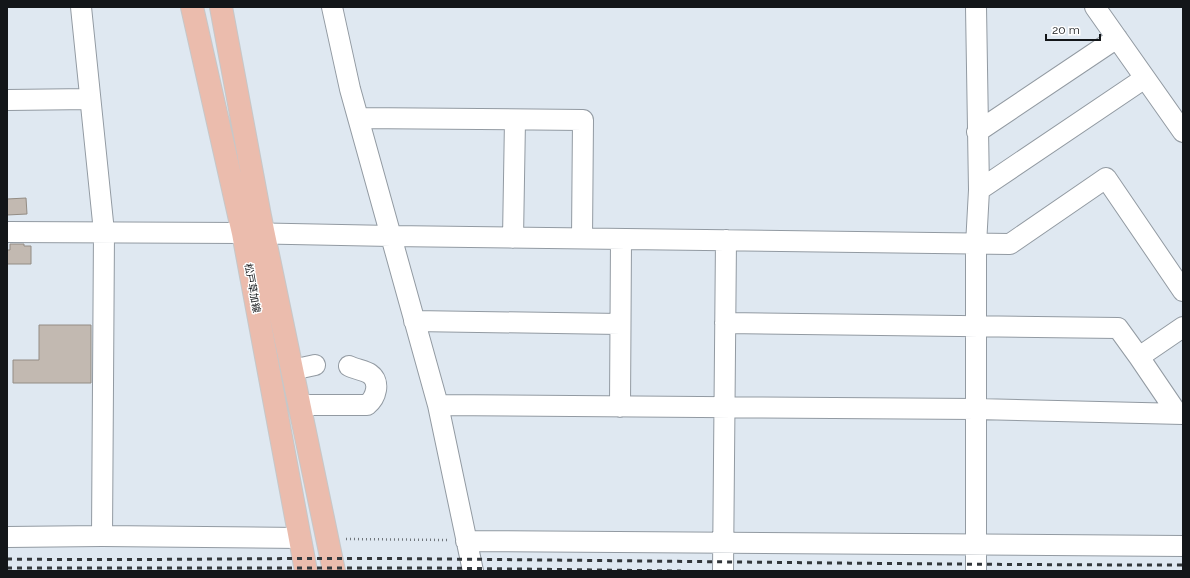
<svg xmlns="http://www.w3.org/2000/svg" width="1190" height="578" font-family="Raleway,'Noto Sans JP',sans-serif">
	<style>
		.building { fill: #c2b9b1; stroke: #938c84 }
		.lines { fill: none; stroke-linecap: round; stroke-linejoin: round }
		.minor-casing { stroke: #929aa2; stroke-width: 22 }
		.major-casing { stroke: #c6c7c8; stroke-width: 24 }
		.path { stroke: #6f757b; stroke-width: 2.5; stroke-dasharray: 1 3; stroke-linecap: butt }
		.minor { stroke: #fff; stroke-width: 20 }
		.major { stroke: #ebbcad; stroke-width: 22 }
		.rail { stroke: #32363a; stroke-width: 3; stroke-dasharray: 5 5; stroke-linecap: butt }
		.labels { text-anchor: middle; stroke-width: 3; stroke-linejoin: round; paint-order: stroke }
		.street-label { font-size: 10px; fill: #131619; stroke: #fff }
	</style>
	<rect width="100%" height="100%" fill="#dfe8f1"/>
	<path class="building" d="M26,198L27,214L7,215V199Z
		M10,244H24V246H31V264H7V250H10Z
		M39,325H91V383H13V360H39Z"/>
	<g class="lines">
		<g class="minor-casing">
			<path id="minor" d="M81,7L104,232L102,536
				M332,7L350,89L438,405L473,571
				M976,7L979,190L976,245V571
				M1095,7L1183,132
				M7,100L90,99
				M358,118L583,120L582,238
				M977,132L1117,38
				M979,190L1145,78
				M7,232L243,233L391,236L1010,244L1106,178L1183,291
				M513,238L515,120
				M414,321L620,324
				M725,323L1118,328L1139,357
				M292,370L315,365
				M300,405H367C376,398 381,382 370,374C366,371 355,369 349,366
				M438,405L976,409L1183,414
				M620,407L621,240
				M1177,413L1139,357L1183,327
				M7,537L102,536L300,538
				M466,541L1183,546
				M723,571L726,240"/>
		</g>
		<g class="major-casing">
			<path id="major" d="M192,7L243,233L306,571
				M221,7L260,216L334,571"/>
		</g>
		<path class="path" d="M346,539L447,540"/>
		<use href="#minor" class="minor"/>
		<use href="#major" class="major"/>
		<path class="rail" d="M7,559C151,561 295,557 438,559C687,561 935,565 1183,565
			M7,568H435L681,571"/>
	</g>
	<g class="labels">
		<g class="street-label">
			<text transform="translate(253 288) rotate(80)" y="4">松戸草加線</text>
		</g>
	</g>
	<rect width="1190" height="578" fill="none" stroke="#131619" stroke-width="16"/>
	<path d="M1046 34v6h54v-6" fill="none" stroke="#131619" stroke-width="2"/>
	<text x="1052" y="34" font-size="12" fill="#131619" stroke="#ffffff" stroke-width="3" paint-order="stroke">20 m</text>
</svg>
